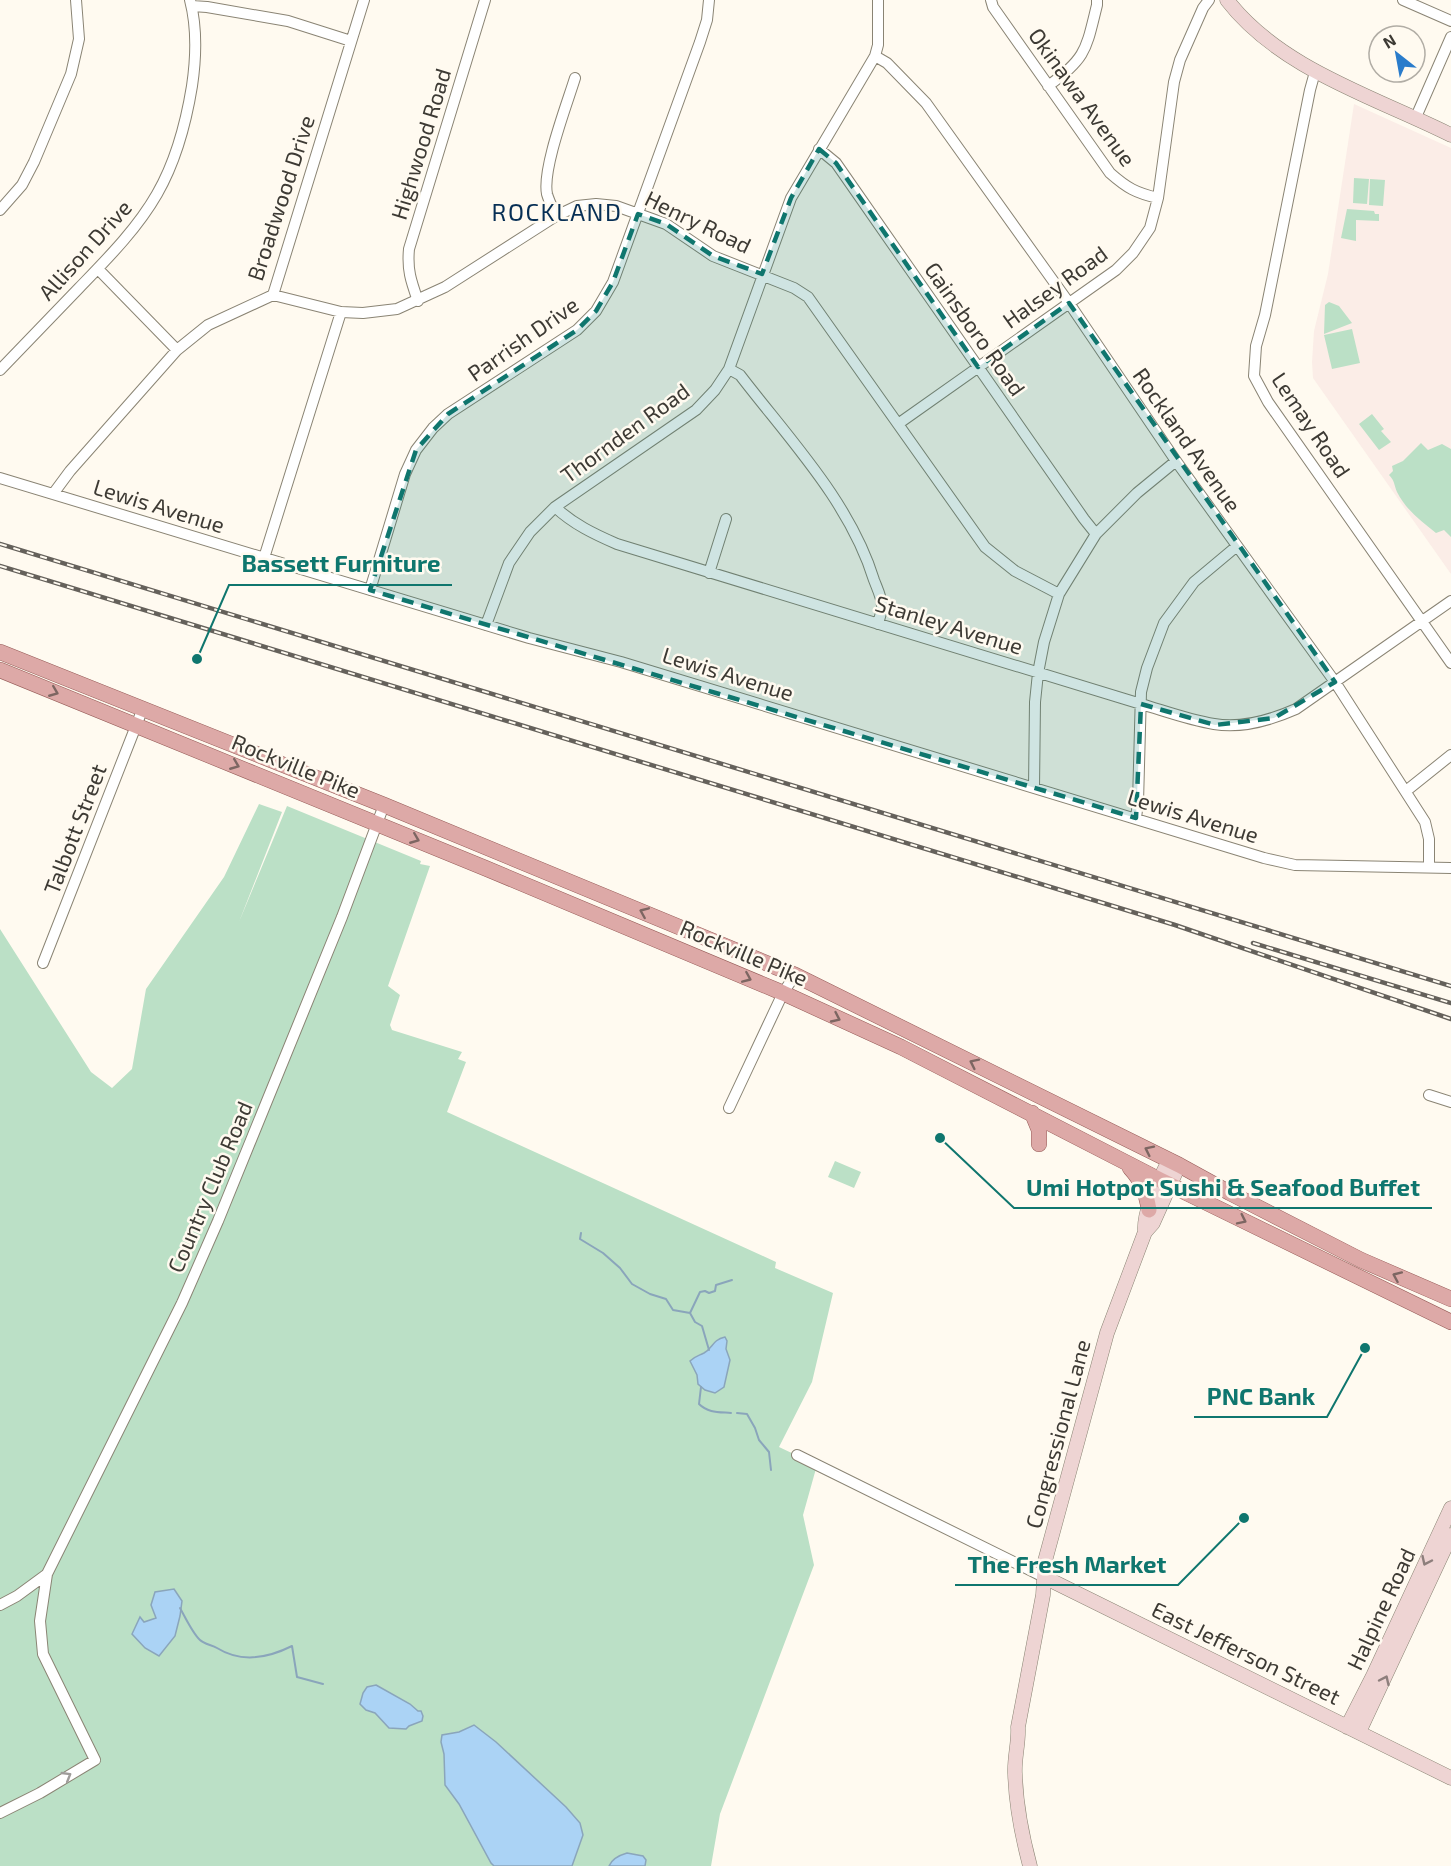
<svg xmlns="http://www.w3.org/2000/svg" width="1451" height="1866" font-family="'Exo 2',sans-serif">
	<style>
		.education { fill: #fbede7 }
		.green { fill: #bbe0c6 }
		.water { fill: #abd3f5; stroke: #8aa5bb; stroke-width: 1.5 }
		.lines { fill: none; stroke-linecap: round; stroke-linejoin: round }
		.stream { stroke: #8aa5bb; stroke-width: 2 }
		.street-casing { stroke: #8a8474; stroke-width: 12 }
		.secondary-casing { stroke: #8a8474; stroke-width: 15 }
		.primary-casing { stroke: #965c58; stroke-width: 16 }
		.street { stroke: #fff; stroke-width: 10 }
		.secondary { stroke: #eed4d3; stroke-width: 14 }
		.primary { stroke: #dda9a7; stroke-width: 15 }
		.rail-casing { stroke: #65615b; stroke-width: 4.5 }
		.rail { stroke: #fffaf0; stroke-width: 2; stroke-dasharray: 7; stroke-linecap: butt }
		.oneway { stroke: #7d6662 }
		.oneway2 { stroke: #8d7f7c }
		.oneway3 { stroke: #9e9c9a }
		.marked { fill: #0f766e; fill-opacity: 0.2; stroke: #0f766e; stroke-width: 4.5; stroke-dasharray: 12 8; stroke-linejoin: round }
		.labels { text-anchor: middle; stroke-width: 5; stroke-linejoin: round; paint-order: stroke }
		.street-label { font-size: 22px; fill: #3d3a34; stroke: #fffaf0 }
		.neighbourhood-label { font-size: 24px; letter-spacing: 1.5px; fill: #072f55; stroke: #fffaf0 }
		.leader { fill: none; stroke: #0f766e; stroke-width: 2 }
		.callout-dot { fill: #0f766e; stroke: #fffaf0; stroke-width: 2 }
		.callout-label { font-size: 24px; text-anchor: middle; font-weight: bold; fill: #0f766e; stroke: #fffaf0; stroke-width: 5; stroke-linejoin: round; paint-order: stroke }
	</style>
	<rect width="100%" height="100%" fill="#fffaf0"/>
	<path class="education" d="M1354,104L1451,148V574L1313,378L1312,362L1314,331L1328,274Z"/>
	<path class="green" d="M1354,178L1369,179L1367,204L1353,203Z
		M1370,179L1385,180L1383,206L1369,205Z
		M1347,209L1374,211L1375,214H1379V221L1356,220V241L1341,238Z
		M1329,302L1339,306L1352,323L1324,334L1325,305Z
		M1352,329L1360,363L1332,369L1324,335Z
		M1372,414L1384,429L1381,431L1391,442L1379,450L1359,424Z
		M1421,443L1428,450L1442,444L1451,449V537L1444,530L1436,533C1421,521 1406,510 1397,492C1394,485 1395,481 1389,475L1393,471L1392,466L1403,461Z
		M259,804L282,812L239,922L287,806L421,861L420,864L430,866L388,986L400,995L390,1025L392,1030L462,1052L458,1059L466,1062L447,1112L776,1262L775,1268L833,1293L812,1382L779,1447L817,1465L803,1515L814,1565L720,1814L711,1866H0V929L91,1072L112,1088L132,1069L146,989L224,877Z
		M835,1161L861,1172L854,1188L828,1177Z"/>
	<path class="water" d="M725,1337L727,1341L726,1349L730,1360L724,1387L715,1393L705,1390L698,1384L697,1375L690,1361C695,1356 698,1356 704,1353C713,1348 712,1340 725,1337Z
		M174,1589L182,1601L180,1616L175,1636L159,1656L145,1648L132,1634L140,1617L144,1622L156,1618L151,1605L155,1592Z
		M376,1685L410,1704L418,1711H421L423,1716L422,1721L409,1726L406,1729L389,1728L375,1713L366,1710L360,1704L363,1693L367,1687Z
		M474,1725L496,1742L566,1807L580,1823L583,1835L572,1866H494L491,1863L459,1804L445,1785L444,1754L441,1742L442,1735L459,1732Z
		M627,1853L643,1856L646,1860L645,1866H609C612,1859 620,1855 627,1853Z"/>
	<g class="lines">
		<path class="stream" d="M581,1233L580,1239L603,1253L620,1268L632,1284L650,1294L666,1299L673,1310L690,1313
			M709,1350L702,1326L695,1322L690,1313L700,1292L705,1291L709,1293L715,1291L716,1285L732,1280
			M701,1387L699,1404C708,1413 719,1412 731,1413
			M737,1413L747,1414L755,1428L759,1440L769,1452L771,1470
			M180,1608C185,1617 193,1634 200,1640C204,1644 212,1645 217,1648C241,1663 268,1658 292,1646L297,1677L323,1684"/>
		<g class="street-casing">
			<path id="street" d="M991,0L993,7L1110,173C1127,188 1136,193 1158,198
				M1403,0L1451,21
				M192,6L207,7L288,21L351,41
				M875,56L887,63L926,103L1069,303L1176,461L1335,682L1425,822L1429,839V867
				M1315,72L1310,90L1265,315L1256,346L1254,376L1268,402L1451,663
				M1048,86C1087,58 1086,49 1097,5V0
				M1416,117L1451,37
				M819,149L836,163L1084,519L1096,534
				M0,210L22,185L34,162L71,74L79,39L76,0
				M556,216C553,209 549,201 547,194C542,169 567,104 575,78
				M98,269L177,350
				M273,295L341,312L363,313L397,309L445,287L556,216L577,206L596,204L616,206L666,224L713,256L794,288L808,297L985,547L1015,571L1059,594
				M418,301C411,281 407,270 409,249L485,0
				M729,369L740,375C789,439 850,502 874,580C877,588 882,598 882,606C882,612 879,619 878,624
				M0,370C26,343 53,315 79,288C107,259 137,229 157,194C176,161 186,123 192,86C196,59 197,27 190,0
				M898,424L1116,270L1133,253L1150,228L1158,198L1174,82L1180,60L1203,8L1209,0
				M0,478L529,638L621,662L1264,858L1295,865L1451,868
				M53,494L70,471L177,350L208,325L273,295L364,0
				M555,507C573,524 594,534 617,544L1141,704C1165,711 1189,720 1214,724C1242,729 1271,720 1296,709L1451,601
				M264,558L341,312
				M709,573L726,519
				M370,590L405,474L416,450L433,428L448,414L577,330L596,311L613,282L700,42L707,20L709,0
				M486,625L509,563L530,532L555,507L696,410L715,390L729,369L791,198L875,56L878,45V0
				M1034,788L1035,702L1038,673L1044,642L1059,594L1096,534L1137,493L1176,461
				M1406,791L1451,755
				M1136,818L1138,802L1141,692L1147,668L1164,623L1194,582L1237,546
				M43,963L143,708
				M1429,1095L1451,1102
				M729,1108L783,993L795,975
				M797,1455L1044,1577
				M0,1605L17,1596L47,1574L182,1303L218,1221L342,917L384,805
				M0,1813L40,1793L95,1760L43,1654L40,1621L47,1574"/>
		</g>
		<g class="secondary-casing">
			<path id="secondary" d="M1227,0C1280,69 1375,97 1451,135
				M1145,1232L1153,1223L1179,1165
				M1044,1577L1451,1778
				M1347,1727L1373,1676L1451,1508
				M1359,1732L1451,1535
				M1030,1866C1022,1836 1016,1805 1015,1774C1014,1758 1019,1743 1018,1727L1043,1595L1045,1561L1107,1333L1145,1232C1143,1210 1160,1180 1169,1160"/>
		</g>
		<g class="primary-casing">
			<path id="primary" d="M0,652L384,805L795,975L1179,1165L1230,1193L1361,1260L1451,1299
				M0,670L485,868L783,993L901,1047L1160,1180L1451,1322
				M1032,1113L1039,1130V1144
				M1130,1168C1142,1181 1146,1192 1149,1210"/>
		</g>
		<use href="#street" class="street"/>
		<use href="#secondary" class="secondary"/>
		<use href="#primary" class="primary"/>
		<g class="rail-casing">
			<path id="rail" d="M0,544L1451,986
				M0,566L1175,925L1451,1019
				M1253,943L1451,1003"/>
		</g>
		<use href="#rail" class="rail"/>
	</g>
	<defs><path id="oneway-chevron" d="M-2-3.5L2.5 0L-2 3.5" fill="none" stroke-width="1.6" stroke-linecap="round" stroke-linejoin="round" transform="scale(1.5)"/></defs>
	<g class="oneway">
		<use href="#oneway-chevron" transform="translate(54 692) rotate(22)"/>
		<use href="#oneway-chevron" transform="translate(235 765) rotate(22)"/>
		<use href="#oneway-chevron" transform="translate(415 839) rotate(22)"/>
		<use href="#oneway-chevron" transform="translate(644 912) rotate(-157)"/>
		<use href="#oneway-chevron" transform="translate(747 978) rotate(23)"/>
		<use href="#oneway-chevron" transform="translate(836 1018) rotate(25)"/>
		<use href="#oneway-chevron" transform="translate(974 1063) rotate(-154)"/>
		<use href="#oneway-chevron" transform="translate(1149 1150) rotate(-154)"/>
		<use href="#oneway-chevron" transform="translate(1242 1220) rotate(26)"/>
		<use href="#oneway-chevron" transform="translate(1397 1276) rotate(-156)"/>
	</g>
	<g class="oneway2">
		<use href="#oneway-chevron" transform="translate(1426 1561) rotate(115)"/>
		<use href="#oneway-chevron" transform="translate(1385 1680) rotate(-65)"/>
	</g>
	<use class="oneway3" href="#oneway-chevron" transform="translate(67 1776) rotate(-31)"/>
	<path class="marked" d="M819,149L836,163L978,367L1069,303L1335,682L1274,718L1215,725L1141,704L1136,818L370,590L416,450L448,414L577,330L596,311L613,282L638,214L666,224L713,256L762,274L791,198Z"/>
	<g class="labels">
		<g class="street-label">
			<text transform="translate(1082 97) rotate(54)" y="8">Okinawa Avenue</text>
			<text transform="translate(421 144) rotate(-73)" y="8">Highwood Road</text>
			<text transform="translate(281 198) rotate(-72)" y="8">Broadwood Drive</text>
			<text transform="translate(698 222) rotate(26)" y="8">Henry Road</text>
			<text transform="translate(85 250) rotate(-48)" y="8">Allison Drive</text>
			<text transform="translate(1055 287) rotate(-36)" y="8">Halsey Road</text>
			<text transform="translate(975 329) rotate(55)" y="8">Gainsboro Road</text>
			<text transform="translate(523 339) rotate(-35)" y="8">Parrish Drive</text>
			<text transform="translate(1311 425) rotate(56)" y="8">Lemay Road</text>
			<text transform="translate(625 433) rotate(-36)" y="8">Thornden Road</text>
			<text transform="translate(1187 440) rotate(55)" y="8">Rockland Avenue</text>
			<text transform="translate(159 506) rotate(17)" y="8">Lewis Avenue</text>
			<text transform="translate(949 625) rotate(17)" y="8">Stanley Avenue</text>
			<text transform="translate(728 674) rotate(17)" y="8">Lewis Avenue</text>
			<text transform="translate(296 766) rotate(22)" y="8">Rockville Pike</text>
			<text transform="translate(1193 816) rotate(17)" y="8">Lewis Avenue</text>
			<text transform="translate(75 829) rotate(-69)" y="8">Talbott Street</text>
			<text transform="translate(744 953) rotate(23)" y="8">Rockville Pike</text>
			<text transform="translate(210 1187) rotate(-67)" y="8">Country Club Road</text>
			<text transform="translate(1058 1434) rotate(-75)" y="8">Congressional Lane</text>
			<text transform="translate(1381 1609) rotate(-65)" y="8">Halpine Road</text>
			<text transform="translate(1246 1653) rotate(26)" y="8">East Jefferson Street</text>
		</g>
		<g class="neighbourhood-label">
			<text x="557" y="221">ROCKLAND</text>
		</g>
	</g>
	<path class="leader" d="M197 659L229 585H452M940 1138L1014 1208H1432M1365 1348L1327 1417H1194M1244 1518L1178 1585H955"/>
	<g class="callout-dot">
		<circle cx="197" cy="659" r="6"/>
		<circle cx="940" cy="1138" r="6"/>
		<circle cx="1365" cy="1348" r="6"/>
		<circle cx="1244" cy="1518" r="6"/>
	</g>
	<g class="callout-label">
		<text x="341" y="572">Bassett Furniture</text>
		<text x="1223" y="1196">Umi Hotpot Sushi &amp; Seafood Buffet</text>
		<text x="1261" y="1405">PNC Bank</text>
		<text x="1067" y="1573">The Fresh Market</text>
	</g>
	<g transform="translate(1397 54) rotate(329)"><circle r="28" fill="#fffaf0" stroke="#b1ada5" stroke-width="1.5"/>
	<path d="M0-4.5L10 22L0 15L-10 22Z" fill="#2a7ccb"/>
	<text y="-9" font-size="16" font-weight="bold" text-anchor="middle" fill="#3d3a34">N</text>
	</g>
</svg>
